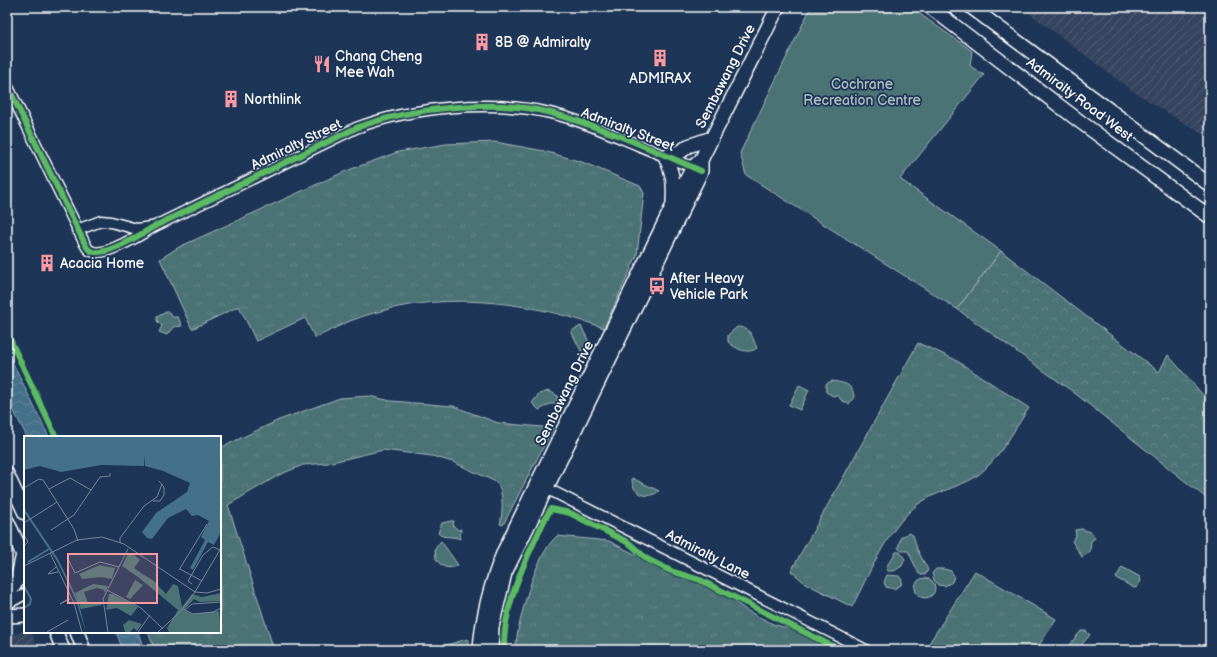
<svg xmlns="http://www.w3.org/2000/svg" width="1217" height="657" font-family="'Balsamiq Sans',sans-serif">
	<style>
		.industrial { fill: url(#industrial-furrows) }
		.grass { fill: url(#grass-tufts); stroke: #a5b8ba }
		.forest { fill: url(#forest-crowns); stroke: #a5b8ba }
		.green { fill: #4b7275; stroke: #a5b8ba }
		.water { fill: url(#water-waves); stroke: #8fa9b9 }
		.lines { fill: none; stroke-linecap: round; stroke-linejoin: round }
		.minor-casing { stroke: #fff; stroke-width: 13 }
		.major-casing { stroke: #fff; stroke-width: 16 }
		.minor { stroke: #1d3557; stroke-width: 10 }
		.major { stroke: #1d3557; stroke-width: 13 }
		.cycleway-casing { stroke: #1d3557; stroke-width: 8 }
		.cycleway { stroke: #5cba63; stroke-width: 6 }
		.labels { text-anchor: middle; stroke-width: 3.5; stroke-linejoin: round; paint-order: stroke }
		.poi-label { font-size: 14px; fill: #fff; stroke: #1d3557; text-anchor: start }
		.street-label { font-size: 14px; fill: #fff; stroke: #1d3557 }
		.park-label { font-size: 14px; fill: #aec0c1; stroke: #1d3557 }
		.inset-river { fill: none; stroke: #45708a; stroke-width: 2 }
		.inset-road { fill: none; stroke: #77869a; stroke-width: 1 }
		.view { fill: #ff9aa2; fill-opacity: 0.15; stroke: #ff9aa2; stroke-width: 2 }
		.inset-edge { fill: none; stroke: #fff; stroke-width: 2 }
	</style>
	<defs>
		<pattern id="industrial-furrows" width="10" height="10" patternUnits="userSpaceOnUse"><rect width="10" height="10" fill="#344460"/><path d="M-1 1l2-2M0 10L10 0M9 11l2-2" fill="none" stroke="#526078"/></pattern>
		<pattern id="grass-tufts" width="24" height="20" patternUnits="userSpaceOnUse"><rect width="24" height="20" fill="#4b7275"/><path d="M3 7l-1-3M5 7V3M7 7l1-3M15 17l-1-3M17 17v-4M19 17l1-3" fill="none" stroke="#66878a"/></pattern>
		<pattern id="forest-crowns" width="20" height="18" patternUnits="userSpaceOnUse"><rect width="20" height="18" fill="#4b7275"/><path d="M2 6a3 3 0 1 1 6 0M12 15a3 3 0 1 1 6 0" fill="none" stroke="#66878a"/></pattern>
		<pattern id="water-waves" width="16" height="10" patternUnits="userSpaceOnUse"><rect width="16" height="10" fill="#45708a"/><path d="M0 5q4-4 8 0t8 0" fill="none" stroke="#61859c"/></pattern>
	</defs>
	<rect width="100%" height="100%" fill="#1d3557"/>
	<filter id="ink" filterUnits="userSpaceOnUse"><feTurbulence type="fractalNoise" baseFrequency=".025" numOctaves="2"/><feDisplacementMap in="SourceGraphic" scale="8" xChannelSelector="R" yChannelSelector="G"/><feConvolveMatrix kernelMatrix="1 2 1 2 8 2 1 2 1" color-interpolation-filters="sRGB"/></filter>
	<g filter="url(#ink)">
		<path class="industrial" d="M1021,7H1210V139L1134,92Z
			M25,630V632H31L39,650H7V638Z"/>
		<path class="grass" d="M495,142L544,151L582,162L640,186L644,193L637,255L604,328C523,299 433,289 350,321C338,326 326,333 315,338L305,318L256,341L239,306L192,329L160,259L179,247L346,171L398,152L446,144Z
			M918,343L954,359L1029,408C1014,430 995,466 972,479C951,490 927,494 910,511C884,537 869,574 852,607L805,583L791,571Z
			M369,396L391,401L453,406L498,423L553,428L503,525L500,524C503,513 504,490 496,482L453,462L432,456L383,450L328,463L303,465L279,475L228,505L274,650H155L148,632H220V448L279,420L340,398Z
			M557,536L609,541L658,566L694,577L725,594L746,610L773,624L797,631L837,650H515C518,622 535,554 557,536Z
			M975,571L1056,619L1036,650H937L928,645Z
			M468,639V650H428Z"/>
		<path class="forest" d="M1001,251L1159,372L1168,355L1210,403V501L1072,391L957,309Z"/>
		<path class="green" d="M811,7H910L972,51L970,66L984,75L900,179L1001,251L957,309L746,175L740,153Z
			M166,312H169L172,317H178L182,326L173,327L167,335L159,332L162,326L157,321V317Z
			M581,326L591,346L581,351L571,331Z
			M737,327C752,327 752,338 757,348C748,355 736,349 728,342V335Z
			M832,381C843,383 853,383 854,397L849,404L841,400L838,395L833,396L826,392V384Z
			M799,385L809,390L800,410L789,405Z
			M549,391L558,396L556,404H550L539,410L532,403L539,394Z
			M632,478L659,491C647,501 631,493 632,478Z
			M451,521H454L453,525L458,530L461,529L460,539C452,535 443,539 438,533L442,523Z
			M1082,529L1092,533L1095,538L1091,541L1090,552L1082,557L1072,541L1076,536L1075,530Z
			M909,533L913,535L917,549L928,570L925,575L919,574L908,551H902L898,548L901,537Z
			M441,541L458,565C449,570 442,568 436,559L435,549Z
			M896,552H900L905,559L902,566L894,571H888L886,567Z
			M1122,567L1140,577L1141,581L1137,587L1134,588L1116,578Z
			M936,569H944L951,571L954,576L952,582L945,586L938,585L934,580L932,573Z
			M887,575L899,576L902,580L901,585L894,589L886,587L884,582Z
			M915 588a10 10 0 1 1 20 0a10 10 0 1 1-20 0Z
			M1081,631H1086L1090,635L1077,650H1065Z"/>
		<path class="water" d="M7,351L49,437H27L7,398Z
			M116,632H138L144,650H123Z"/>
		<g class="lines">
			<g class="minor-casing">
				<path id="minor" d="M7,85L85,244C86,246 88,250 91,251C103,258 142,234 153,227L356,128C411,107 492,99 550,113C580,120 609,133 638,145C658,154 679,161 699,170
					M77,230L101,221L111,222L137,229L151,227
					M540,485L866,650
					M7,604L25,594"/>
			</g>
			<g class="major-casing">
				<path id="major" d="M930,7L1078,120L1210,217
					M971,7L1210,185
					M673,202C674,182 673,174 665,156L682,151L688,146L712,138
					M7,474L25,513
					M7,521L25,559
					M7,597L17,581L23,554
					M8,616L25,615
					M56,632L63,650
					M77,632L84,650
					M480,650C482,615 491,583 504,551L672,207L693,167L701,160L778,7
					M491,650L492,627L505,573L697,180L701,171V160"/>
			</g>
			<use href="#minor" class="minor"/>
			<use href="#major" class="major"/>
			<g class="cycleway-casing">
				<path id="cycleway" d="M7,85L85,244C86,246 88,250 91,251C103,258 142,234 153,227L356,128C409,108 496,98 551,113C603,127 653,150 701,171
					M7,333L56,437
					M504,650C503,612 519,574 535,540C540,530 544,519 551,509L570,513L629,543L647,559L671,571L700,580L840,650"/>
			</g>
			<use href="#cycleway" class="cycleway"/>
		</g>
	</g>
	<defs>
		<g id="building-bare" transform="scale(1.38)"><path d="M-4-6H4V6H1V3H-1V6H-4ZM-2.5-4.3h1.7v1.8h-1.7ZM.8-4.3h1.7v1.8H.8ZM-2.5-1h1.7V.8h-1.7ZM.8-1h1.7V.8H.8Z" fill="#ff9aa2" stroke="#1d3557" stroke-width="2.5" paint-order="stroke"/></g>
		<g id="restaurant-bare" transform="scale(1.38)"><path d="M-5-6h1v4h1v-4h1v4h1v-4h1v5L-1.5 .5V6h-2V.5L-5-1ZM5-6V6H3V1.5H1.5Q1.5-4 5-6Z" fill="#ff9aa2" stroke="#1d3557" stroke-width="2.5" paint-order="stroke"/></g>
		<g id="bus-bare" transform="scale(1.38)"><path d="M-5-6H5V4H4V6H2V4H-2V6H-4V4H-5ZM-3.5-4V0h7V-4ZM-3.5 1.2v1.5H-2V1.2ZM2 1.2v1.5H3.5V1.2Z" fill="#ff9aa2" stroke="#1d3557" stroke-width="2.5" paint-order="stroke"/></g>
	</defs>
	<g fill-rule="evenodd">
		<use href="#building-bare" x="482" y="42"/>
		<use href="#building-bare" x="660" y="58"/>
		<use href="#restaurant-bare" x="322" y="64"/>
		<use href="#building-bare" x="231" y="99"/>
		<use href="#building-bare" x="47" y="263"/>
		<use href="#bus-bare" x="657" y="286"/>
	</g>
	<g class="labels">
		<g class="poi-label">
			<text x="495" y="47">8B @ Admiralty</text>
			<text x="335" y="61">Chang Cheng<tspan x="335" dy="16">Mee Wah</tspan></text>
			<text x="660" y="83" text-anchor="middle">ADMIRAX</text>
			<text x="244" y="104">Northlink</text>
			<text x="60" y="268">Acacia Home</text>
			<text x="670" y="283">After Heavy<tspan x="670" dy="16">Vehicle Park</tspan></text>
		</g>
		<g class="street-label">
			<text transform="translate(725 76) rotate(-63)" y="5">Sembawang Drive</text>
			<text transform="translate(1080 99) rotate(37)" y="5">Admiralty Road West</text>
			<text transform="translate(628 129) rotate(21)" y="5">Admiralty Street</text>
			<text transform="translate(296 144) rotate(-26)" y="5">Admiralty Street</text>
			<text transform="translate(564 393) rotate(-64)" y="5">Sembawang Drive</text>
			<text transform="translate(708 554) rotate(27)" y="5">Admiralty Lane</text>
		</g>
		<g class="park-label">
			<text x="862" y="89">Cochrane<tspan x="862" dy="16">Recreation Centre</tspan></text>
		</g>
	</g>
	<g transform="translate(24 436)">
		<rect width="197" height="197" fill="#1d3557"/>
		<path d="M76,129L91,132L88,143L77,141L58,143L55,138ZM111,144L119,149L106,163L102,161ZM69,148L84,150L81,157L80,154L73,152L60,156L64,167L78,166V169L57,173L51,157ZM85,158H89L114,171L107,180L93,172L82,174Z" fill="#4b7275"/>
		<path d="M117,137L130,145L142,158L149,148L154,150L158,171L168,158L178,161L197,157V165L176,166L170,163L160,174L168,178L195,175L197,196H145L143,192L154,174L114,141Z" fill="#4b7275"/>
		<path d="M108,117L116,124L110,132L117,137L114,141L98,130L104,118ZM105,184L118,188L113,195L110,192L106,196H101L99,189Z" fill="#4b7275"/>
		<path d="M0,1H197V96L190,109L184,106L169,134L166,132L181,104L177,101L185,85L174,79L168,80L162,73L144,82L128,103L123,102L118,96L132,77L163,56L166,47L139,35L121,30V19L120,30L77,29L37,36L16,30L0,34ZM0,72L34,123L54,164L62,196L51,162L33,125L0,76Z" fill="#45708a"/>
		<path class="inset-river" d="M4,126L25,113M0,150L7,163L6,168L0,172"/>
		<path class="inset-road" d="M0,52L15,43L19,44L50,93L54,105M25,53L46,42L67,54M129,65H136L140,59V51L135,45M0,87L33,66M27,94L50,79L76,41L86,40V37M0,99L4,106L0,110M96,107V102L120,70L133,61L138,48M26,117L50,167L58,196M43,121L51,137L76,126L95,131M0,130L53,104L78,101L100,108L171,156L183,157L197,153M32,131L24,138L34,136M156,133L178,145M155,134L183,88M168,148L164,145L179,119L189,111L196,114M83,154L117,172L139,193M171,156L197,112M44,163L36,168L46,163M159,173L169,178L189,176L197,172M161,174L168,168L197,166M23,196L44,184M84,196L79,163L104,113M114,196L126,179M134,196L155,177L171,156"/>
		<path class="view" d="M44,118H133V167H44Z"/>
		<rect width="197" height="197" class="inset-edge"/>
	</g>
	<rect width="1217" height="657" fill="none" stroke="#1d3557" stroke-width="24"/>
	<rect x="12" y="12" width="1193" height="633" fill="none" stroke="#fff" stroke-width="1.5" filter="url(#ink)"/>
</svg>
